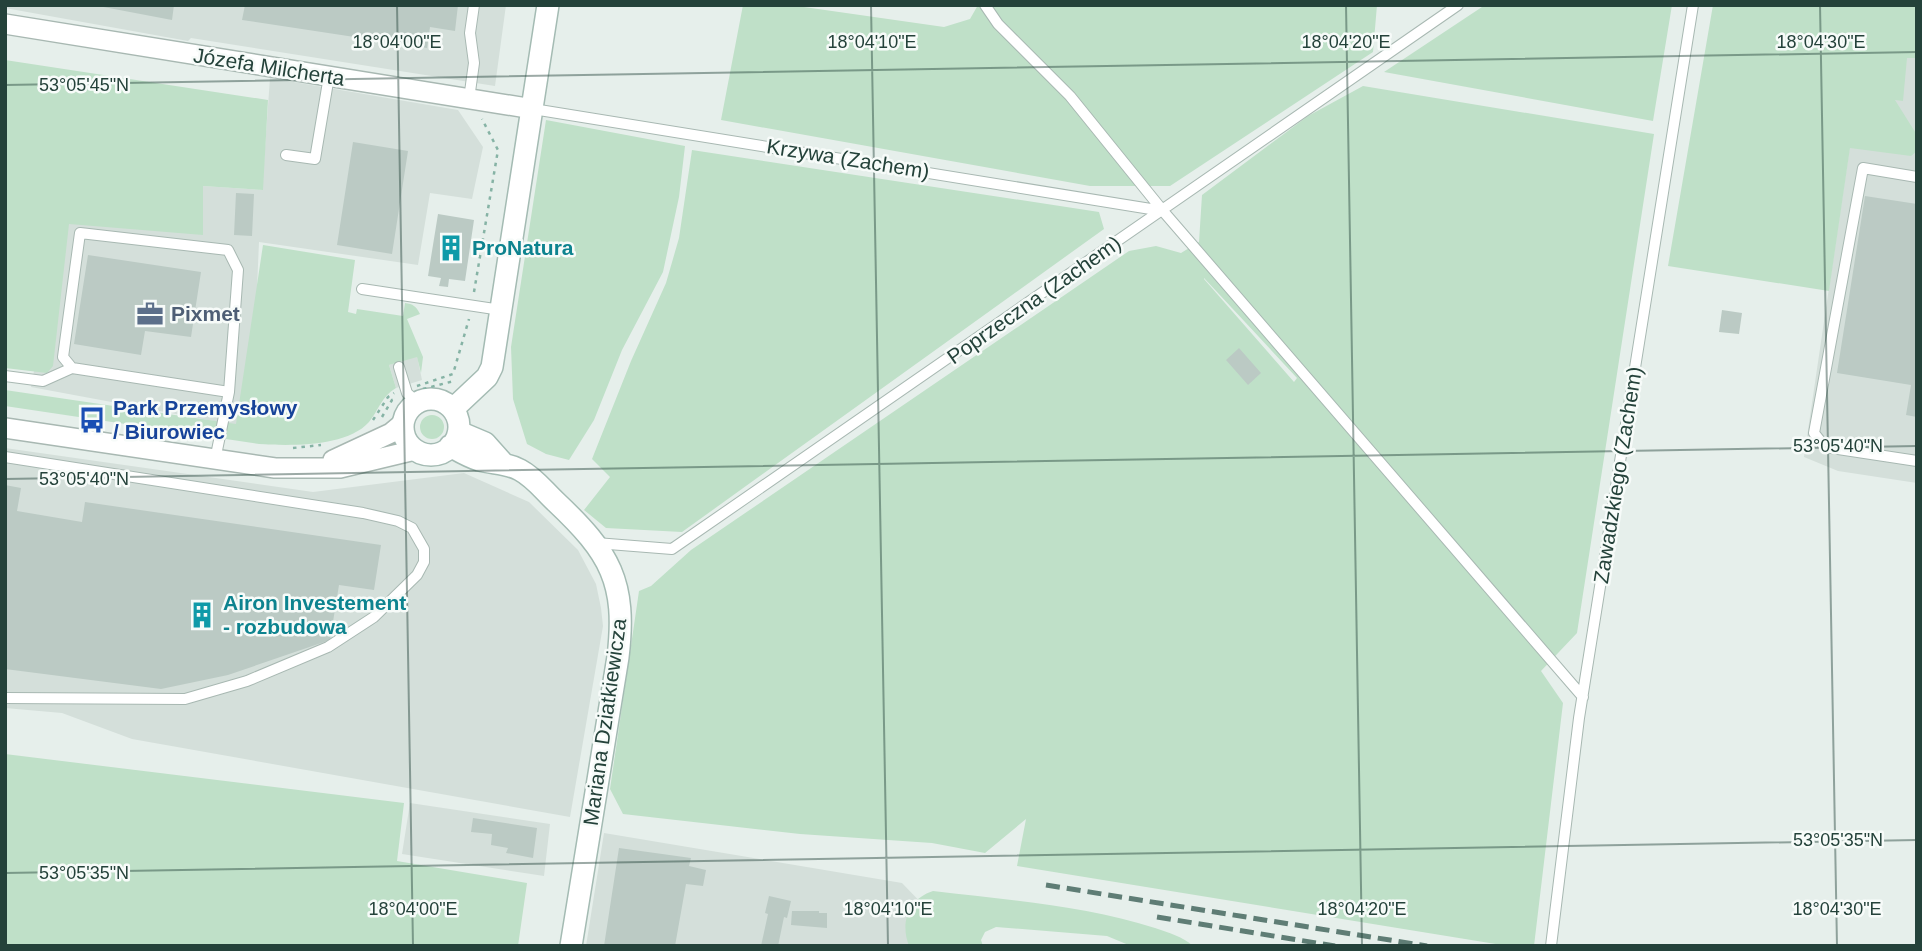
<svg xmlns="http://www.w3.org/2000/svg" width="1922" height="951" font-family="Arial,sans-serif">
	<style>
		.built { fill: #d4dfda }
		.green { fill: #bfe0c8; fill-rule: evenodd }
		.building { fill: #bbcac4 }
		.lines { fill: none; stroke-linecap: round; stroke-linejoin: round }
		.lane-casing { stroke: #a8b8b2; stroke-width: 12 }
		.street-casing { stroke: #a8b8b2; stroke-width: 22 }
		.secondary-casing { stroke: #a4bbb3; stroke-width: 24 }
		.path { stroke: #86b3a5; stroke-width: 2.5; stroke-dasharray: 3.5 5; stroke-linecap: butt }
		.lane { stroke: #fff; stroke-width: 10 }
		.street { stroke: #fff; stroke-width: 19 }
		.secondary { stroke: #fff; stroke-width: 21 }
		.rail { stroke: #5f7d75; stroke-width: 5; stroke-dasharray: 14 7; stroke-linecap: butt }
		.ticks { fill: none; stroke: #24423a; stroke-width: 2; stroke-opacity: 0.45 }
		.labels { text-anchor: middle; stroke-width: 5; stroke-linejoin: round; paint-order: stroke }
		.street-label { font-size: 21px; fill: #24423a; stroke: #f7fbf9 }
		.culture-label { font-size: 21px; font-weight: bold; fill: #0d838f; stroke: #f7fbf9; text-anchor: start }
		.service-label { font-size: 21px; font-weight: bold; fill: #4e5e75; stroke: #f7fbf9; text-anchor: start }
		.transit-label { font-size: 21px; font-weight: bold; fill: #164399; stroke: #f7fbf9; text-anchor: start }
		.ticks-label { font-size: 18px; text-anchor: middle; fill: #24423a; stroke: #f7fbf9; stroke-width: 5; stroke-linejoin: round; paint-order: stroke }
	</style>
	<rect width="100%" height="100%" fill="#e6efeb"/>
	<path class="built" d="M5,5H506L495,86L191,38L188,41L5,8Z
		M1713,5H1917V483L1838,471L1804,457L1852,132Z
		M270,78L458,110L483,147L472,199L430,193L418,265L259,242L251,428L31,387L64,211L203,186L262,190Z
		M417,356L422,380L396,388L389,365Z
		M5,448L313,492L464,473L529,502L578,550L596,584L601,608L603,626L570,817L132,739L62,713L5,708Z
		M410,803L550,824L544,876L402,854Z
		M604,833L902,883L963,946H586Z"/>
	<path class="green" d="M743,5H790L944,27L970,19L978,5H1377L1373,52L1170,186H1090L721,120Z
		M1485,5H1672L1653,121L1384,72Z
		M1713,5H1917V58H1907L1903,101L1895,100L1917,135V151L1911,156L1850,148L1829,291L1668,266Z
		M5,60L268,100L263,190L203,186V235L69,224L53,366L47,373L5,368Z
		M1363,86L1654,134L1577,633L1541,671L1563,703L1534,946H1508L1017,866L1026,819L985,853L932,843L800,834L623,814L610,789L639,591L651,586L691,550L1129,251L1156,246L1181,253L1199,242L1202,195L1308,116ZM1204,278L1297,378L1294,382L1204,279Z
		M546,120L685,146L679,197L663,272L622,350L594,420L569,460L546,454L527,444L513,399L511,347Z
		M692,150L1099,212L1104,229L682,532L606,528L584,510L610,477L592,459L631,361L666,283L679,238Z
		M263,245L355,260L348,312L356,314L357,309L403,316L405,303C413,304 416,306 420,314L407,319L423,357L421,373L417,357L389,365L396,388C381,397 379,410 369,422C347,447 290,446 259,444L5,406V390L236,424Z
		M420 427a12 12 0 1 1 24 0a12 12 0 1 1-24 0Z
		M5,754L404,803L397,861L527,883L518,946H5Z
		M933,891C1007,900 1084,905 1155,928C1169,933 1182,936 1193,946H1131L1107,936L996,927L985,932L981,940L983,946H909C900,923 908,899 933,891Z"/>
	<path class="building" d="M93,5H174L172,20Z
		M245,5H458L455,31L430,27L427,48L242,20Z
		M353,142L408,151L392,254L337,245Z
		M236,193L254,194L252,236L234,235Z
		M1865,196L1917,204V417L1906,415L1911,385L1837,373Z
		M438,214L474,220L465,281L449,279L448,287L439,286L441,278L428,276Z
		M88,255L201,272L191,337L145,331L141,355L74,344Z
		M1722,310L1742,313L1739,334L1719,332Z
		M1239,348L1261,373L1248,385L1226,360Z
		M5,485L21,488L17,511L82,522L85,502L381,545L374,590L339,585L330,640L228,675L161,689L5,669Z
		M473,818L537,828L533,858L506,853L508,848L491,845L492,834L471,832Z
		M619,848L691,858L689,866L706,870L703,886L686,884L675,946H604Z
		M769,896L791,901L787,918L784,917L778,946H761L768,914L765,913Z
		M792,911H819V913H827V928L791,925Z"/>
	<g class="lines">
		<g class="lane-casing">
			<path id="lane" d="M985,5L998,24L1070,96L1163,211L1583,697
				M469,99L474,63L470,33L474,5
				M533,109L1163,211
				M286,155L315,159L329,76
				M1917,177L1863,168L1814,433L1825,447L1917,461
				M362,289L501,310
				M399,367L407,393L418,403
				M5,376L43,381L72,368
				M5,457L363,513L398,521L412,528L424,549V562L417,575L374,617L328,647L247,681L185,699L5,698
				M215,460L229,392L238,270L228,250L80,233L63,357L72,368L229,392
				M596,543L672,549L1458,5
				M1551,946L1579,718L1693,5"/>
		</g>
		<g class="street-casing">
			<path id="street" d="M5,24L533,109
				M5,428L275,468H340L415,450
				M333,460L391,433L403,423"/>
		</g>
		<g class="secondary-casing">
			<path id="secondary" d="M403 427a28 28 0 1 1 56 0a28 28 0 1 1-56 0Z
				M453,409L487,377L492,367L548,5
				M459,432L485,443L502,462
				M450,446C459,451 469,457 479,460C494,464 505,462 520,470C535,478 544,491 556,502C610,553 627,582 618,657L571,946"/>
		</g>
		<path class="path" d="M474,292L498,150L482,119
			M417,386L453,374L469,319
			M423,389L454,381
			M382,417L392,400L397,398
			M373,420L388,397L394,393
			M293,448L321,445"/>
		<use href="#lane" class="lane"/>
		<use href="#street" class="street"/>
		<use href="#secondary" class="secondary"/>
		<path class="rail" d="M1046,885L1427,946
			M1157,917L1335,946"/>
	</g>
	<path class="ticks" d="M397,5L413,946M871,5L888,946M1346,5L1362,946M1820,5L1837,946M5,85L1917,52M5,479L1917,446M5,873L1917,840"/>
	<defs>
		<g id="building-bare" transform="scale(2.1)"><path d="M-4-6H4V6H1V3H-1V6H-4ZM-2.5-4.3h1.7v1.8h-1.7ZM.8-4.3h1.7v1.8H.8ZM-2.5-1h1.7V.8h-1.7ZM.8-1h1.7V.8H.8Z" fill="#0f9aa8" stroke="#f7fbf9" stroke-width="2.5" paint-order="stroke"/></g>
		<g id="office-bare" transform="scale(2.1)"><path d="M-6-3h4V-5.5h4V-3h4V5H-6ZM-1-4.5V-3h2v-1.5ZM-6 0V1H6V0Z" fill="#5c6f8a" stroke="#f7fbf9" stroke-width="2.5" paint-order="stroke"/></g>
		<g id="bus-bare" transform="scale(2.1)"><path d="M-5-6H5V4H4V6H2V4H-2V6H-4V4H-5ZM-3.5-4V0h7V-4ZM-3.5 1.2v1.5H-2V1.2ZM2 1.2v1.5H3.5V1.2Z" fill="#1a4fb4" stroke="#f7fbf9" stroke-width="2.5" paint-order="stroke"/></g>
	</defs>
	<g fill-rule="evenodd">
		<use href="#building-bare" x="451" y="248"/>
		<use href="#office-bare" x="150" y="314"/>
		<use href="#bus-bare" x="92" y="420"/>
		<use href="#building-bare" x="202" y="615"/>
	</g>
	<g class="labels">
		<g class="street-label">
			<text transform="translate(269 67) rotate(9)" y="7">Józefa Milcherta</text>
			<text transform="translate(848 159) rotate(9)" y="7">Krzywa (Zachem)</text>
			<text transform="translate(1034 300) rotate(-35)" y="7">Poprzeczna (Zachem)</text>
			<text transform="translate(1618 475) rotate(-81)" y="7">Zawadzkiego (Zachem)</text>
			<text transform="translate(605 722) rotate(-82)" y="7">Mariana Dziatkiewicza</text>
		</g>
		<g class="culture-label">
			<text x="472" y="255">ProNatura</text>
			<text x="223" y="610">Airon Investement<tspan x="223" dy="24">- rozbudowa</tspan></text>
		</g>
		<g class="service-label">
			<text x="171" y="321">Pixmet</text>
		</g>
		<g class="transit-label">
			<text x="113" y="415">Park Przemysłowy<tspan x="113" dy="24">/ Biurowiec</tspan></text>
		</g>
	</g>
	<g class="ticks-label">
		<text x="397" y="48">18°04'00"E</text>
		<text x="872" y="48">18°04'10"E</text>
		<text x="1346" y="48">18°04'20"E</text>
		<text x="1821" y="48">18°04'30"E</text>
		<text x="84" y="91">53°05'45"N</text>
		<text x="1838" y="452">53°05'40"N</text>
		<text x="84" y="485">53°05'40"N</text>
		<text x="1838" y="846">53°05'35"N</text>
		<text x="84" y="879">53°05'35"N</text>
		<text x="413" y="915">18°04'00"E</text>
		<text x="888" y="915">18°04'10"E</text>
		<text x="1362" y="915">18°04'20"E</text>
		<text x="1837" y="915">18°04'30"E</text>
	</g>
	<rect width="1922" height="951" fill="none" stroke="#24423a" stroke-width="14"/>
</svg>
